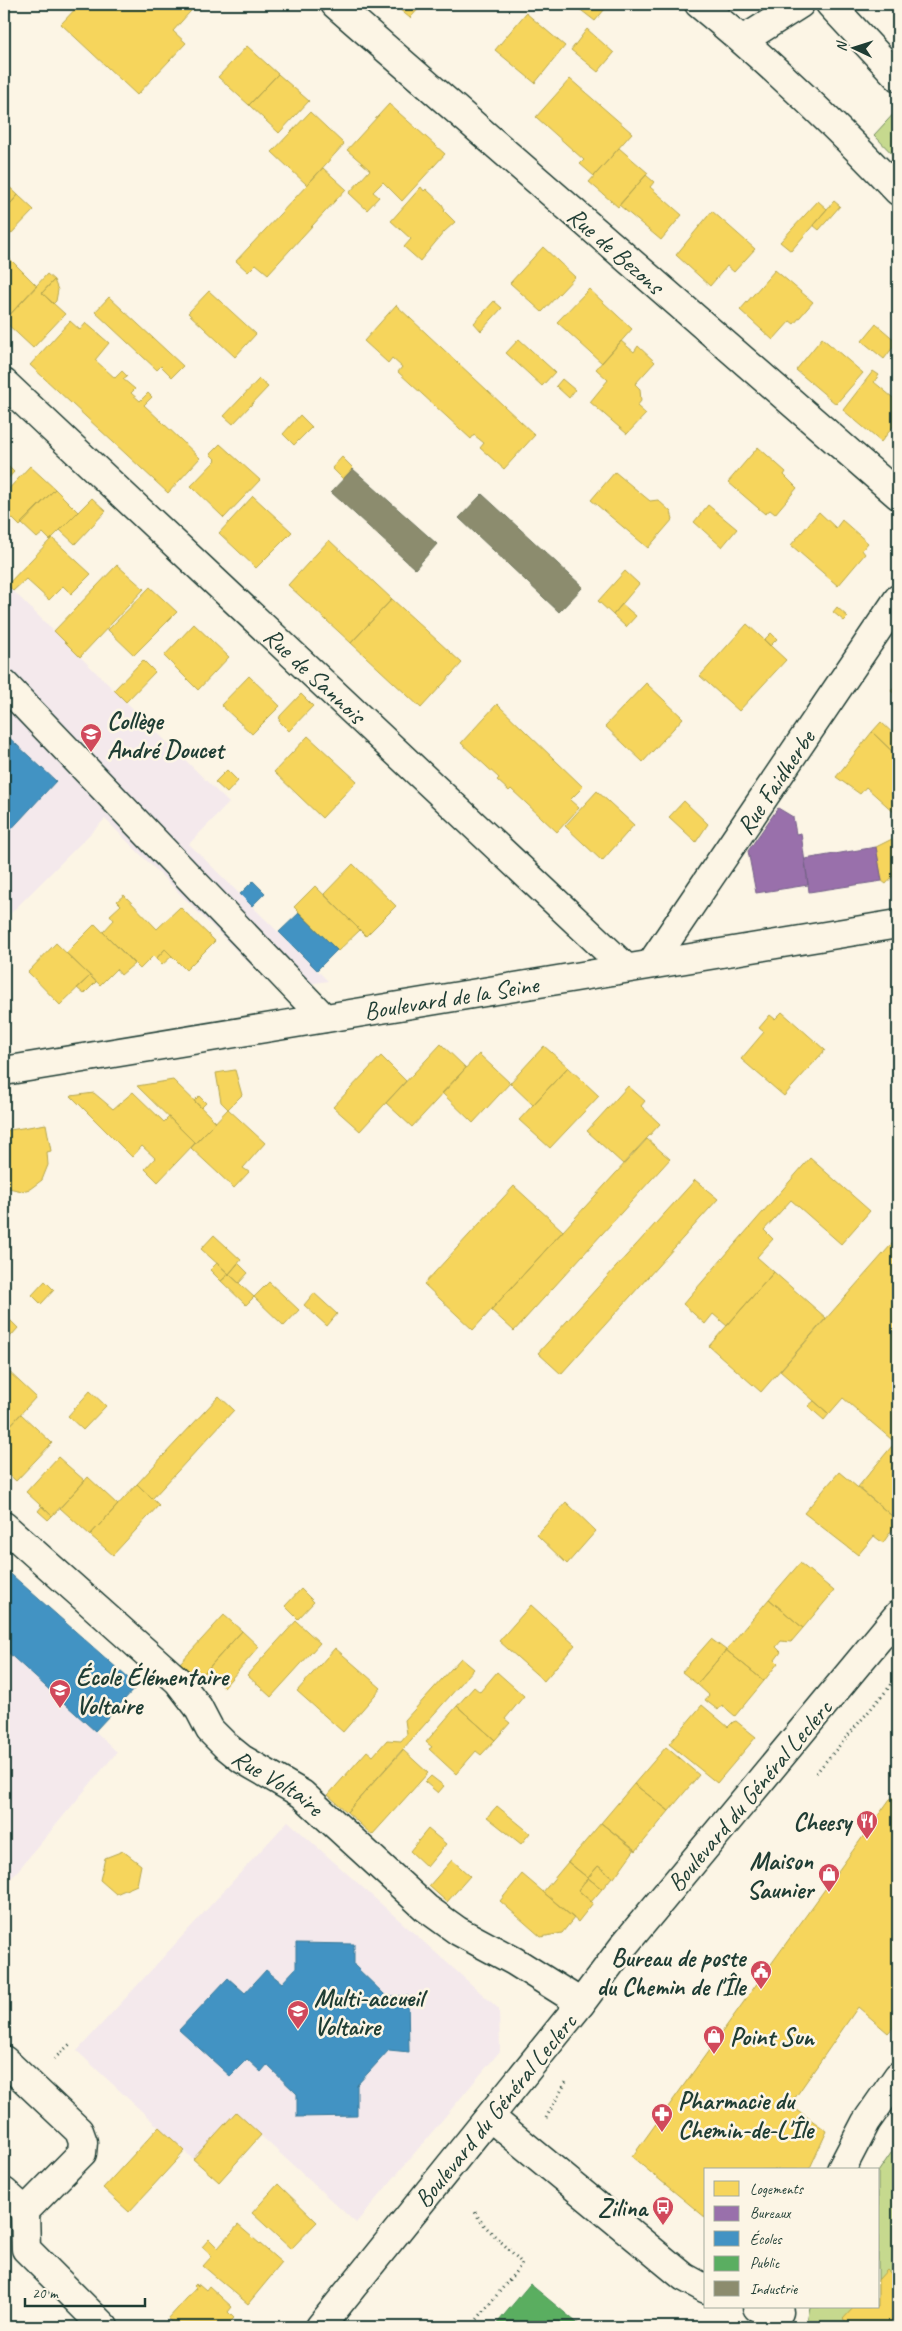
<svg xmlns="http://www.w3.org/2000/svg" width="902" height="2331" font-family="Caveat,sans-serif">
	<style>
		.built { fill: #f4e9ec }
		.green { fill: #c6d98e; stroke: #728b61 }
		.homes { fill: #f6d55c; stroke: #b6a750 }
		.offices { fill: #9970ab; stroke: #746187 }
		.schools { fill: #4393c3; stroke: #387998 }
		.public { fill: #5aae61; stroke: #488c54 }
		.industry { fill: #8c8c6e; stroke: #6b745d }
		.lines { fill: none; stroke-linecap: round; stroke-linejoin: round }
		.minor-casing { stroke: #1f3d34; stroke-width: 31 }
		.major-casing { stroke: #1f3d34; stroke-width: 31 }
		.path { stroke: #1f3d34; stroke-width: 3; stroke-dasharray: 1 4; stroke-linecap: butt }
		.minor { stroke: #fcf5e5; stroke-width: 28 }
		.major { stroke: #fcf5e5; stroke-width: 28 }
		.labels { text-anchor: middle; stroke-width: 5; stroke-linejoin: round; paint-order: stroke }
		.street-label { font-size: 25px; fill: #1f3d34; stroke: #fcf5e5 }
		.poi-label { font-size: 25px; font-weight: bold; fill: #1f3d34; stroke: #fcf5e5; text-anchor: start }
	</style>
	<rect width="100%" height="100%" fill="#fcf5e5"/>
	<filter id="ink" filterUnits="userSpaceOnUse"><feTurbulence type="fractalNoise" baseFrequency=".02" numOctaves="2"/><feDisplacementMap in="SourceGraphic" scale="10" xChannelSelector="R" yChannelSelector="G"/><feConvolveMatrix kernelMatrix="1 2 1 2 8 2 1 2 1" color-interpolation-filters="sRGB"/></filter>
	<g filter="url(#ink)">
		<path class="built" d="M4,582L229,803L189,844L328,981L275,989L105,819L4,920Z
			M4,1568L137,1686L95,1731L117,1752L4,1887Z
			M288,1821L499,2009L500,2051L356,2223L236,2113L193,2159L77,2051Z"/>
		<path class="green" d="M898,109V160L874,135Z
			M898,2143V2327H806L810,2307H878V2172Z"/>
		<path class="homes" d="M80,4H197L173,31L186,43L137,95L61,24Z
			M393,4H423L410,18Z
			M573,4H609L595,21Z
			M526,13L565,46L535,83L495,50Z
			M587,29L614,53L598,72L571,50Z
			M247,46L278,74L249,105L218,77Z
			M278,74L309,101L279,133L249,105Z
			M570,79L632,133L594,176L580,164L584,160L536,117Z
			M389,104L445,154L402,201L383,182L373,192L379,197L367,210L349,193L370,170L347,150Z
			M310,112L344,144L307,185L272,152Z
			M619,148L648,173L618,207L589,182Z
			M323,168L346,189L268,274L256,264L248,272L236,261Z
			M646,175L654,182L650,187L682,215L661,240L619,205Z
			M4,182L18,195L4,211Z
			M421,187L424,191L426,189L442,204L445,210L444,211L455,222L444,232L420,261L404,247L411,239L391,221Z
			M18,195L34,210L7,238L4,235V211Z
			M818,201L827,209L791,251L780,242Z
			M834,201L840,206L819,230L813,225Z
			M712,211L755,249L734,272L727,266L710,286L676,255Z
			M543,247L575,277L542,312L510,283Z
			M10,259L37,286L4,321V265Z
			M775,270L813,302L794,324L790,321L773,340L740,310Z
			M47,274L54,280L42,293L65,314L33,348L4,321Z
			M54,280L58,290L56,301L53,304L42,293Z
			M589,289L632,329L602,363L557,322Z
			M209,291L256,334L235,357L188,313Z
			M109,297L183,366L172,377L161,366L157,370L95,312Z
			M494,301L502,308L481,331L474,323Z
			M396,305L535,435L504,469L480,448L484,443L474,435L471,439L398,372L402,367L392,358L388,363L364,341Z
			M70,321L80,330L86,323L109,343L95,360L115,378L122,371L127,376L123,379L135,389L131,393L140,401L148,393L152,397L144,405L200,458L168,493L30,365Z
			M876,324L897,342L884,359L862,341Z
			M822,338L863,373L836,404L796,370Z
			M519,339L555,372L542,386L506,353Z
			M621,341L634,352L638,346L655,362L635,384L640,389L641,401L637,406L646,414L627,434L590,402L608,380L596,369Z
			M873,371L879,375L874,382L898,402L894,407L898,411V420L881,442L843,410Z
			M259,379L268,387L233,424L224,416Z
			M562,379L575,390L569,398L556,386Z
			M300,415L312,427L294,445L283,434Z
			M220,444L260,480L224,518L191,486L216,460L210,454Z
			M758,447L786,472L784,475L797,488L775,514L770,510L765,514L728,482Z
			M342,457L353,468L343,479L332,468Z
			M4,462L14,472L4,483Z
			M30,466L55,489L20,526L4,510V494Z
			M615,472L650,501L658,500L671,512L673,519L648,548L591,500Z
			M55,489L78,512L50,540L43,533L37,538L21,523Z
			M253,496L292,532L256,568L219,533Z
			M92,498L106,511L75,544L60,530Z
			M708,505L737,529L722,547L694,522Z
			M819,512L836,528L842,520L868,543L862,550L865,554L838,586L791,545Z
			M52,538L91,574L71,594L63,586L49,600L26,579L13,591L7,585Z
			M329,540L392,599L351,643L288,585Z
			M117,565L144,589L80,657L54,631Z
			M625,571L639,584L613,615L598,601Z
			M150,587L177,612L134,655L108,630Z
			M392,599L462,663L421,708L351,643Z
			M622,604L636,616L626,627L613,615Z
			M837,607L848,617L844,621L833,612Z
			M194,624L229,657L198,690L164,656Z
			M747,624L786,660L739,711L700,676Z
			M771,633L777,639L770,646L764,640Z
			M143,660L155,672L126,702L114,690Z
			M249,676L280,706L252,734L221,705Z
			M646,683L683,718L643,762L605,726Z
			M898,683V697L891,691Z
			M301,694L313,706L289,731L279,721L280,716Z
			M497,704L583,787L570,800L579,808L557,832L511,789L509,791L497,780L499,778L461,743Z
			M881,722L898,738V757L872,732Z
			M872,732L898,757V812L896,814L866,787L860,794L836,777Z
			M308,736L357,781L322,818L274,772Z
			M227,770L238,781L227,793L215,782Z
			M597,791L634,825L602,861L565,826Z
			M684,801L708,824L696,842L669,817Z
			M898,836V870L886,884L882,881L876,847Z
			M353,864L396,906L366,936L324,894Z
			M315,886L360,930L338,951L294,907Z
			M124,895L157,929L180,907L215,941L186,970L165,949L156,959L153,956L140,969L103,932L114,920L110,915L121,905L117,901Z
			M95,924L134,964L121,975L116,969L100,985L66,953Z
			M56,943L90,976L60,1005L28,972Z
			M165,949L172,956L162,965L156,959Z
			M90,976L96,982L84,994L77,988Z
			M782,1012L825,1050L784,1096L741,1059L764,1032L759,1028L770,1015L775,1019Z
			M441,1044L466,1068L412,1127L386,1103Z
			M544,1046L568,1067L533,1105L510,1083Z
			M479,1054L510,1083L473,1123L442,1093Z
			M381,1056L406,1081L360,1131L333,1107Z
			M568,1067L599,1096L550,1148L519,1120Z
			M235,1070L242,1095L228,1109L221,1102L216,1073Z
			M173,1080L216,1122L195,1143L137,1086Z
			M628,1086L645,1101L641,1106L660,1124L623,1164L587,1131Z
			M133,1092L164,1122L169,1117L195,1143L158,1182L145,1169L155,1158L142,1146L132,1157L71,1096L94,1093L113,1109Z
			M199,1096L206,1103L201,1108L194,1101Z
			M228,1109L265,1143L243,1168L249,1172L234,1188L191,1148Z
			M46,1124L51,1151L47,1152L48,1165L42,1180L30,1189L22,1191L4,1187V1131Z
			M647,1139L670,1159L514,1331L491,1310Z
			M810,1158L870,1211L841,1244L791,1200L764,1230L773,1239L757,1257L774,1272L727,1326L713,1314L705,1324L683,1304Z
			M695,1180L718,1199L561,1374L538,1353Z
			M514,1186L563,1231L473,1330L424,1284Z
			M214,1235L241,1260L229,1274L201,1249Z
			M898,1237V1327L893,1331L898,1335V1445L843,1398L829,1414L780,1371Z
			M217,1263L229,1274L221,1281L210,1270Z
			M238,1263L248,1273L239,1283L229,1274Z
			M774,1272L826,1318L761,1392L709,1346Z
			M229,1274L254,1297L246,1305L221,1281Z
			M45,1281L54,1290L41,1304L32,1295Z
			M269,1282L299,1310L284,1326L254,1297Z
			M314,1293L337,1314L327,1326L304,1305Z
			M9,1319L18,1328L4,1344V1324Z
			M5,1368L36,1397L4,1432V1369Z
			M90,1391L106,1406L83,1430L68,1416Z
			M219,1396L234,1410L152,1499L137,1484Z
			M814,1401L829,1414L824,1420L808,1406Z
			M21,1414L52,1443L16,1481L4,1470V1432Z
			M892,1446L898,1451V1521L858,1487Z
			M58,1457L85,1481L52,1516L26,1492Z
			M839,1472L898,1521L883,1543L874,1536L858,1555L804,1513Z
			M88,1477L118,1505L90,1535L60,1508Z
			M137,1484L159,1505L113,1555L90,1535Z
			M566,1502L596,1531L567,1564L537,1535Z
			M42,1506L52,1516L48,1520L38,1511Z
			M800,1563L834,1591L803,1628L769,1599Z
			M301,1589L314,1602L298,1619L285,1606Z
			M769,1599L803,1628L791,1642L781,1641L776,1647L781,1652L775,1660L778,1663L764,1681L726,1650Z
			M531,1605L575,1645L544,1681L499,1641Z
			M224,1615L242,1631L198,1680L180,1663Z
			M296,1621L320,1643L271,1697L247,1675Z
			M242,1631L259,1647L224,1687L211,1676L207,1681L201,1676Z
			M711,1639L726,1650L697,1684L682,1672Z
			M335,1648L381,1688L343,1732L297,1691Z
			M726,1650L764,1681L735,1716L722,1705L718,1710L705,1700L709,1695L697,1684Z
			M461,1658L474,1669L347,1812L328,1795L367,1751L373,1756L387,1740L401,1741L407,1734L405,1720Z
			M497,1672L524,1696L505,1719L510,1723L495,1740L457,1706L474,1687L480,1692Z
			M702,1705L728,1727L733,1722L736,1721L756,1737L717,1783L669,1744Z
			M457,1706L495,1740L481,1755L476,1751L456,1774L429,1749L432,1747L426,1742Z
			M666,1747L699,1775L669,1811L634,1784Z
			M403,1750L428,1773L372,1835L347,1812Z
			M431,1776L444,1786L438,1793L425,1782Z
			M634,1784L669,1811L636,1851L601,1823Z
			M898,1796V2022L888,2033L858,2007L790,2105L827,2131L809,2170H706V2218L632,2157L890,1799Z
			M497,1806L530,1833L521,1844L487,1817Z
			M601,1823L635,1849L614,1878L598,1866L588,1878L568,1862Z
			M428,1829L446,1844L427,1867L410,1851Z
			M123,1851L141,1865L137,1885L116,1894L100,1880L105,1858Z
			M452,1860L470,1876L447,1902L429,1886Z
			M568,1862L588,1878L578,1890L593,1903L578,1922L543,1892Z
			M598,1866L612,1877L602,1889L588,1878Z
			M522,1874L574,1918L562,1933L541,1937L500,1901Z
			M588,1878L602,1889L591,1902L578,1890Z
			M236,2112L261,2135L219,2182L193,2159Z
			M159,2127L185,2151L129,2212L103,2188Z
			M278,2184L317,2222L291,2249L252,2213Z
			M238,2225L282,2263L248,2304L203,2266L212,2256L202,2247L209,2239L218,2248Z
			M887,2270L898,2280V2327H853L843,2319L854,2307H878V2280Z
			M196,2284L198,2286L199,2284L206,2290L209,2286L232,2307L228,2312L234,2318L225,2327H177L168,2319L196,2288L194,2286Z"/>
		<path class="offices" d="M778,808L793,817L796,834L801,833L808,885L756,893L748,851Z
			M876,847L882,881L809,892L805,859Z"/>
		<path class="schools" d="M4,733L56,781L4,837Z
			M253,881L265,893L252,906L240,894Z
			M299,913L337,950L317,970L279,932Z
			M4,1568L137,1686L95,1731L4,1649Z
			M296,1943L354,1944V1965L386,1996H408L409,2052L389,2050L357,2085V2116L297,2117V2094L267,2065L261,2072L247,2059L230,2076L179,2030L228,1978L245,1993L266,1970L282,1983L296,1968Z"/>
		<path class="public" d="M530,2284L582,2327H494Z"/>
		<path class="industry" d="M353,469L437,544L415,569L331,492Z
			M482,494L583,587L559,612L459,518Z"/>
		<g class="lines">
			<g class="minor-casing">
				<g id="minor">
					<path d="M335,4L898,495"/>
					<path d="M830,4L898,77"/>
					<path d="M742,39L756,32L800,4"/>
					<path d="M4,383L626,968"/>
					<path d="M4,684L324,1018"/>
					<path d="M651,964L898,599"/>
					<path d="M4,1071L898,924"/>
					<path id="s1" d="M4,1526L178,1681L198,1707L210,1730L226,1746L242,1759L302,1794L426,1908L458,1931L514,1961L581,2003"/>
					<path d="M4,2060L79,2131L83,2142L82,2153L25,2211"/>
					<path d="M490,2117L684,2277L706,2289"/>
					<path d="M841,2170L866,2122L898,2076"/>
					<path d="M4,2192L25,2211L26,2249L104,2327"/>
					<path d="M757,2307L779,2312"/>
					<path d="M320,2327L581,2003L625,1944L898,1615"/>
				</g>
			</g>
			<g class="major-casing">
				<path id="major" d="M699,4C770,62 835,125 898,191"/>
			</g>
			<path class="path" d="M816,1773L898,1677
				M54,2059L70,2044
				M546,2118L566,2082
				M471,2327L522,2264C508,2245 486,2232 475,2212"/>
			<use href="#minor" class="minor"/>
			<use href="#major" class="major"/>
		</g>
	</g>
	<defs>
		<g id="school-pin" transform="scale(1.125)"><path d="M0 17L-7.5 6A9.5 9.5 0 1 1 7.5 6Z" fill="#d1495b" stroke="#fcf5e5"/><path d="M0-5L7-2L0 1L-7-2ZM-4 1L0 2.5L4 1V4Q0 6-4 4Z" fill="#fff"/></g>
		<g id="restaurant-pin" transform="scale(1.125)"><path d="M0 17L-7.5 6A9.5 9.5 0 1 1 7.5 6Z" fill="#d1495b" stroke="#fcf5e5"/><path d="M-5-6h1v4h1v-4h1v4h1v-4h1v5L-1.5 .5V6h-2V.5L-5-1ZM5-6V6H3V1.5H1.5Q1.5-4 5-6Z" fill="#fff"/></g>
		<g id="shop-pin" transform="scale(1.125)"><path d="M0 17L-7.5 6A9.5 9.5 0 1 1 7.5 6Z" fill="#d1495b" stroke="#fcf5e5"/><path d="M-5-2.5h2.3a2.7 3.5 0 0 1 5.4 0H5L5.5 6h-11ZM-1.5-2.5h3a1.5 2.3 0 0 0-3 0Z" fill="#fff"/></g>
		<g id="civic-pin" transform="scale(1.125)"><path d="M0 17L-7.5 6A9.5 9.5 0 1 1 7.5 6Z" fill="#d1495b" stroke="#fcf5e5"/><path d="M-.6-6.5H3V-4.5H.6V-3L4-1V1h2V6H-6V1h2V-1L-.6-3ZM-1.2 2.5V6h2.4V2.5Z" fill="#fff"/></g>
		<g id="pharmacy-pin" transform="scale(1.125)"><path d="M0 17L-7.5 6A9.5 9.5 0 1 1 7.5 6Z" fill="#d1495b" stroke="#fcf5e5"/><path d="M-2-6h4v4h4v4h-4v4h-4v-4h-4v-4h4Z" fill="#fff"/></g>
		<g id="bus-pin" transform="scale(1.125)"><path d="M0 17L-7.5 6A9.5 9.5 0 1 1 7.5 6Z" fill="#d1495b" stroke="#fcf5e5"/><path d="M-5-6H5V4H4V6H2V4H-2V6H-4V4H-5ZM-3.5-4V0h7V-4ZM-3.5 1.2v1.5H-2V1.2ZM2 1.2v1.5H3.5V1.2Z" fill="#fff"/></g>
	</defs>
	<g fill-rule="evenodd">
		<use href="#school-pin" x="91" y="734"/>
		<use href="#school-pin" x="60" y="1690"/>
		<use href="#restaurant-pin" x="867" y="1821"/>
		<use href="#shop-pin" x="829" y="1874"/>
		<use href="#civic-pin" x="761" y="1971"/>
		<use href="#school-pin" x="298" y="2011"/>
		<use href="#shop-pin" x="714" y="2036"/>
		<use href="#pharmacy-pin" x="662" y="2114"/>
		<use href="#bus-pin" x="663" y="2207"/>
	</g>
	<g class="labels">
		<g class="street-label">
			<text transform="translate(616 250) rotate(41)" y="9">Rue de Bezons</text>
			<text transform="translate(315 675) rotate(43)" y="9">Rue de Sannois</text>
			<text transform="translate(775 782) rotate(-56)" y="9">Rue Faidherbe</text>
			<text transform="translate(451 997) rotate(-9)" y="9">Boulevard de la Seine</text>
			<text dy="9" stroke="none"><textPath href="#s1" startOffset="378">Rue Voltaire</textPath></text>
			<text transform="translate(749 1795) rotate(-50)" y="9">Boulevard du Général Leclerc</text>
			<text transform="translate(495 2110) rotate(-51)" y="9">Boulevard du Général Leclerc</text>
		</g>
		<g class="poi-label">
			<text x="107" y="729">Collège<tspan x="107" dy="29">André Doucet</tspan></text>
			<text x="76" y="1685">École Élémentaire<tspan x="76" dy="29">Voltaire</tspan></text>
			<text x="851" y="1830" text-anchor="end">Cheesy</text>
			<text x="813" y="1869" text-anchor="end">Maison<tspan x="813" dy="29">Saunier</tspan></text>
			<text x="745" y="1966" text-anchor="end">Bureau de poste<tspan x="745" dy="29">du Chemin de l'Île</tspan></text>
			<text x="314" y="2006">Multi-accueil<tspan x="314" dy="29">Voltaire</tspan></text>
			<text x="730" y="2045">Point Sun</text>
			<text x="678" y="2109">Pharmacie du<tspan x="678" dy="29">Chemin-de-L'Île</tspan></text>
			<text x="647" y="2216" text-anchor="end">Zilina</text>
		</g>
	</g>
	<rect width="902" height="2331" fill="none" stroke="#fcf5e5" stroke-width="20"/>
	<rect x="10" y="10" width="882" height="2311" fill="none" stroke="#1f3d34" stroke-width="2" filter="url(#ink)"/>
	<rect x="704" y="2168" width="175" height="140" fill="#fcf5e5" stroke="#a4ab9e"/>
	<rect x="714" y="2181" width="25" height="15" fill="#f6d55c" stroke="#a4ab9e"/>
	<text x="750" y="2194" font-size="15" fill="#1f3d34">Logements</text>
	<rect x="714" y="2206" width="25" height="15" fill="#9970ab" stroke="#a4ab9e"/>
	<text x="750" y="2218" font-size="15" fill="#1f3d34">Bureaux</text>
	<rect x="714" y="2231" width="25" height="15" fill="#4393c3" stroke="#a4ab9e"/>
	<text x="750" y="2244" font-size="15" fill="#1f3d34">Écoles</text>
	<rect x="714" y="2256" width="25" height="15" fill="#5aae61" stroke="#a4ab9e"/>
	<text x="750" y="2268" font-size="15" fill="#1f3d34">Public</text>
	<rect x="714" y="2281" width="25" height="15" fill="#8c8c6e" stroke="#a4ab9e"/>
	<text x="750" y="2294" font-size="15" fill="#1f3d34">Industrie</text>
	<g transform="translate(854 48) rotate(274)" stroke="#fcf5e5" stroke-width="4" paint-order="stroke">
	<path d="M0-4L9 19L0 12L-9 19Z" fill="#1f3d34"/>
	<text y="-8" font-size="14" font-weight="bold" text-anchor="middle" fill="#1f3d34">N</text>
	</g>
	<path d="M25 2298v8h120v-8" fill="none" stroke="#1f3d34" stroke-width="2.5"/>
	<text x="32" y="2298" font-size="15" fill="#1f3d34" stroke="#fcf5e5" stroke-width="4" paint-order="stroke">20 m</text>
</svg>
